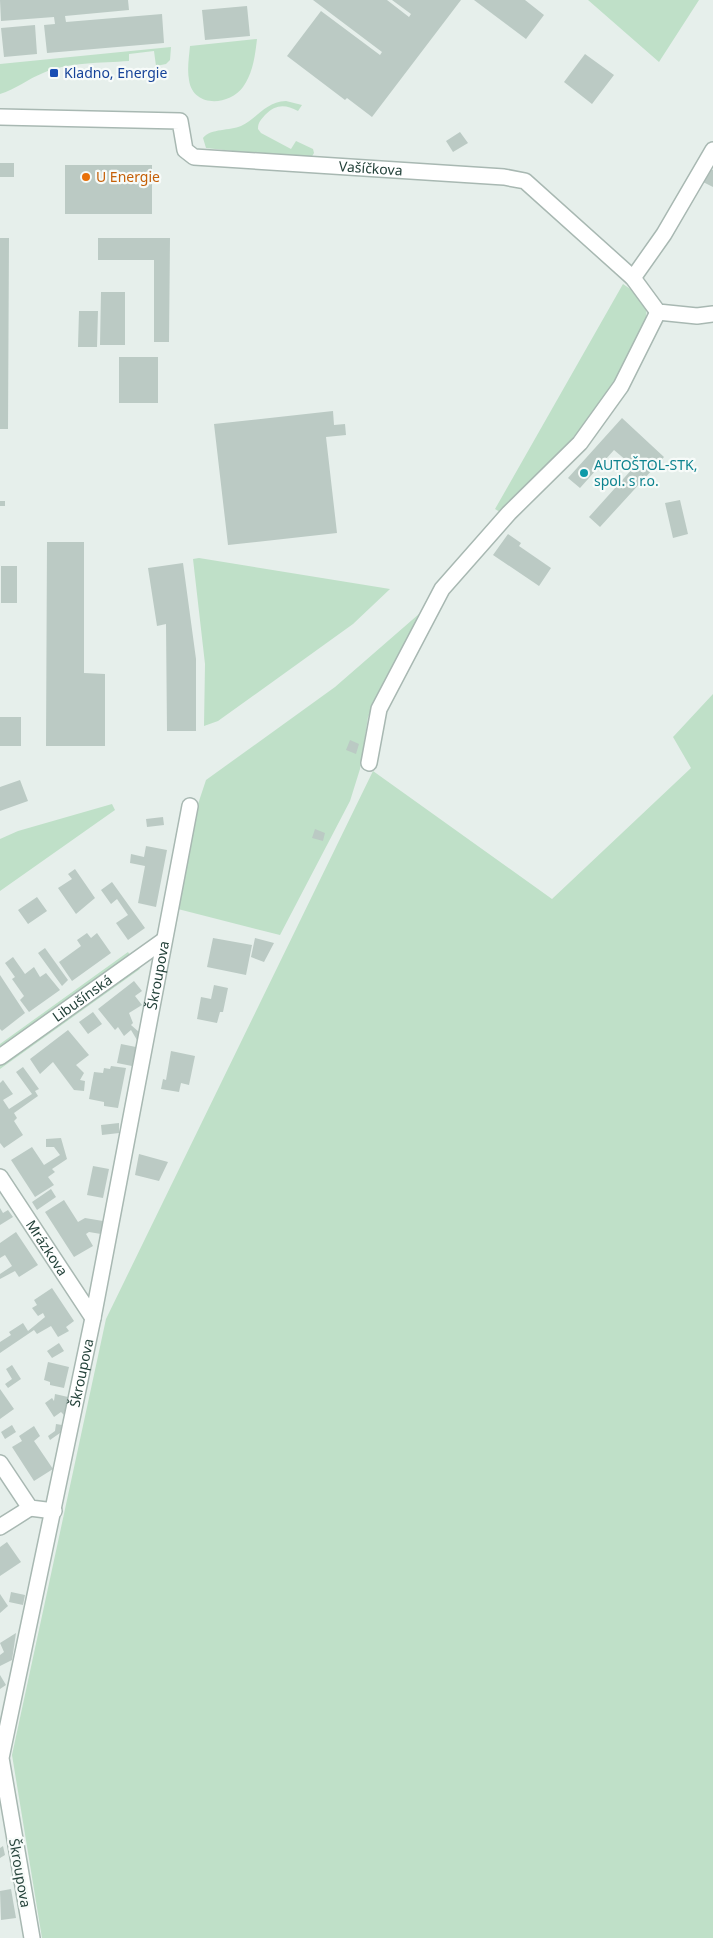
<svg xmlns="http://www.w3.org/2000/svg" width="713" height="1938" font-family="'Noto Sans',sans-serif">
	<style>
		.green { fill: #bfe0c8 }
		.building { fill: #bbcac4 }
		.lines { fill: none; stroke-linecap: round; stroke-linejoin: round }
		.minor-casing { stroke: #a8b8b2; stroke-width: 18 }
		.minor { stroke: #fff; stroke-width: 15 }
		.transit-dot { fill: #1a4fb4; stroke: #f7fbf9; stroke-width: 2 }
		.food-dot { fill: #e8710a; stroke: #f7fbf9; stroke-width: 2 }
		.culture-dot { fill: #0f9aa8; stroke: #f7fbf9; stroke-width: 2 }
		.labels { text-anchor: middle; stroke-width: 4.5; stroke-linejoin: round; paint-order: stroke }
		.transit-label { font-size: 14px; fill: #164399; stroke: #f7fbf9; text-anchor: start }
		.street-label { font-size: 14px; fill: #24423a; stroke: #f7fbf9 }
		.food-label { font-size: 14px; fill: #c56008; stroke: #f7fbf9; text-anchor: start }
		.culture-label { font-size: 14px; fill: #0d838f; stroke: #f7fbf9; text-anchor: start }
	</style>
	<rect width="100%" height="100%" fill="#e6efeb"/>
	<path class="green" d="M588,0H699L659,62Z
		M257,39C255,56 253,73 243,87C229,106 193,108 189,80C187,69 189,57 190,46Z
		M171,47L170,60L166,64L156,66L154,51L129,54V61C101,63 68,62 43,73C28,79 16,89 0,94V64Z
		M286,101L302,105L298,111C285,104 276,104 265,115C261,120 258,122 258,129L261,133L291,149L296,141L313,149L314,153L311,158L304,159L206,148L203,138C211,128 230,131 241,126C258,118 265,102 286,101Z
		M623,284C630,289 642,295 645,304C650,318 641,331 636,344C604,414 553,459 500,512L495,509Z
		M199,558L390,589L353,624L218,721L204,726L205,664L193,559Z
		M427,607L368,717L360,769L350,801L280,935L174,908L194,816L206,780L335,687Z
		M713,694V1938H42L12,1755L106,1319L373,771L552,899L691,768L673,737Z
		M112,804L115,810L0,891V839L18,831Z
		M128,952L130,955L0,1049V1044Z
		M138,966L140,969L0,1069V1065Z"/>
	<path class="building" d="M0,0H128L129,10L65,16L66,22L162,14L164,43L47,53L44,25L55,24L54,17L1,21Z
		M313,0H387L409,17L411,14L392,0H461L372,117L347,98L345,100L287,56L321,11L380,55L382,52Z
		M474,0H525L544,15L526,39Z
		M247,6L250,36L205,40L202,10Z
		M35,25L37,54L4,57L1,28Z
		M585,54L614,75L592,104L564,82Z
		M460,132L468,143L453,152L446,141Z
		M0,163H14V177H0Z
		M65,165H152V214H65Z
		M711,169L713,170V187L703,182Z
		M0,238H9L8,429H0Z
		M98,238H170L169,342H154V260H98Z
		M101,292H125V345H100Z
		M79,311H98L97,347H78Z
		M119,357H158V403H119Z
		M333,411L334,425L345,424L346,435L326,437L337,533L228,545L214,424Z
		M622,418L664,457L600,527L589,517L634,467L614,450L580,488L568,478Z
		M680,500L688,534L673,538L665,503Z
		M0,501H5V506H0Z
		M508,534L521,543L519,546L551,568L539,586L493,555Z
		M47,542H84V673L105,674V746H46Z
		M183,563L196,659V731H167L166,624L157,626L148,568Z
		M1,566H17V603H1Z
		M0,717H21V746H0Z
		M350,740L359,744L356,754L346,750Z
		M20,780L28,801L0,811V787Z
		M163,817L164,825L147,827L146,819Z
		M315,829L325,833L323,841L312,838Z
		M146,846L167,850L156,907L138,903L145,866L130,863L131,854L144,857Z
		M75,869L95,898L76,914L58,888L72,879L68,874Z
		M112,882L145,928L128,940L116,923L128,915L117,899L111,904L101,890Z
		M37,897L47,911L28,924L18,910Z
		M87,933L91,938L97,933L111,953L72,981L59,962L81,946L77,940Z
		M213,938L252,945L246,975L207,967Z
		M255,938L274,943L264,962L251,957Z
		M45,948L68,980L62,986L38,953Z
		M13,957L25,974L34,967L40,977L46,973L60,990L29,1012L20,1000L24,996L12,979L15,977L5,963Z
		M0,975L25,1013L2,1031L0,1029Z
		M134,981L142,991L135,996L142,1005L129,1013L133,1023L131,1025L139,1032L137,1040L131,1030L124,1036L118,1027L115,1030L98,1009Z
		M214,985L228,988L223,1012H220L217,1023L197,1019L201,997L211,999Z
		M93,1012L102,1024L88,1034L79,1022Z
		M68,1030L89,1055L76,1065L84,1073L80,1080L85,1081L84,1091L74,1090L53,1062L40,1074L30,1059Z
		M121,1044L136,1047L132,1066L117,1063Z
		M171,1051L195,1056L189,1085L181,1083L179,1092L161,1089L163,1079L166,1080Z
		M111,1066L126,1068L118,1108L104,1106V1102L89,1099L94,1072L103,1073L104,1068L110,1069Z
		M23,1067L39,1089L35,1091L38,1096L14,1113L17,1118L14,1121L23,1135L4,1148L0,1143V1083L3,1080L13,1094L3,1100L9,1109L32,1094L16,1072Z
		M119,1123V1133L102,1135L101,1125Z
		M61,1138L67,1159L52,1169L55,1172L48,1177L54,1185L35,1197L11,1160L32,1147L44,1165L60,1155L54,1147H46V1139Z
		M139,1154L168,1162L159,1181L135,1175Z
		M93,1166L109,1169L103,1198L87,1195Z
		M51,1189L56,1197L37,1210L32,1202Z
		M64,1200L78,1222L85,1218L103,1221L101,1234L89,1232L86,1234L93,1246L74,1257L45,1212Z
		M0,1208L3,1213L8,1210L13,1217L0,1225Z
		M16,1232L38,1265L19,1277L15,1271L0,1279V1274L12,1266L5,1255L0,1258V1243Z
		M52,1288L74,1321L66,1327L69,1331L58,1337L51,1326L37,1334L34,1330L0,1353V1342L11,1335L9,1332L23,1323L28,1331L45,1317L43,1313L38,1316L32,1308L37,1305L34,1300Z
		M59,1343L64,1351L52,1358L47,1351Z
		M48,1362L69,1367L64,1388L50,1385V1382L44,1380Z
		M12,1365L21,1379L8,1388L5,1384L12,1379L6,1369Z
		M0,1389L14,1409L0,1419Z
		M55,1394L68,1397L64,1415L61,1412L54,1417L45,1403L52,1398L54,1401Z
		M56,1424L62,1425L60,1433L50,1440L48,1436L55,1431Z
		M12,1425L16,1432L5,1439L1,1432Z
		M34,1426L40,1436L34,1441L53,1469L34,1481L12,1447L22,1441L19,1436Z
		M7,1542L21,1562L0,1576V1547Z
		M11,1592L25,1595L23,1605L9,1602Z
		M0,1594L8,1606L0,1613Z
		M16,1633L12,1660L0,1666V1655L4,1652L0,1643Z
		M0,1675L6,1685L0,1689Z
		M3,1846L5,1855L0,1858V1848Z
		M11,1889L16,1918L1,1920L0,1891Z"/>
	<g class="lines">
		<g class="minor-casing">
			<g id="minor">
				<path id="s1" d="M0,117L180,121L185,150L194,157L504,177L525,181L633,278L658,312L697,316L713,314"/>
				<path d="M633,278L664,234L713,150"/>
				<path d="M369,763L379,709L442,589L509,513L580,443L621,386L658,312"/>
				<path id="s2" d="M0,1057L164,940"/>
				<path id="s3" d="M0,1177L93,1318"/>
				<path d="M0,1463L30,1508L54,1511"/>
				<path d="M0,1527L30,1508"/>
				<path id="s4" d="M32,1938L1,1758L93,1318L190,806"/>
			</g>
		</g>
		<use href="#minor" class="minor"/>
	</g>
	<rect class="transit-dot" x="49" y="68" width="10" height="10" rx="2.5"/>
	<circle class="food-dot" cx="86" cy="177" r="5"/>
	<circle class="culture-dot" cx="584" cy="473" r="5"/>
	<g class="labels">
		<g class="transit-label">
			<text x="64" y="78">Kladno, Energie</text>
		</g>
		<g class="street-label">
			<text dy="5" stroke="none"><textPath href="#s1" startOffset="398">Vašíčkova</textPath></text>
			<text dy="5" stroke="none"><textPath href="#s4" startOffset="981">Škroupova</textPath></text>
			<text dy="5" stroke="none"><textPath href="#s2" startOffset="101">Libušínská</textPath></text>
			<text dy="5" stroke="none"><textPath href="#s3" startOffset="85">Mrázkova</textPath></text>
			<text dy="5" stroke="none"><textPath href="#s4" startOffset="576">Škroupova</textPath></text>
			<text transform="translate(20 1873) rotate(80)" y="5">Škroupova</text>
		</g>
		<g class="food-label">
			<text x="96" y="182">U Energie</text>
		</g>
		<g class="culture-label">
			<text x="594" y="470">AUTOŠTOL-STK,<tspan x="594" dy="16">spol. s r.o.</tspan></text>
		</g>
	</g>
</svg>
